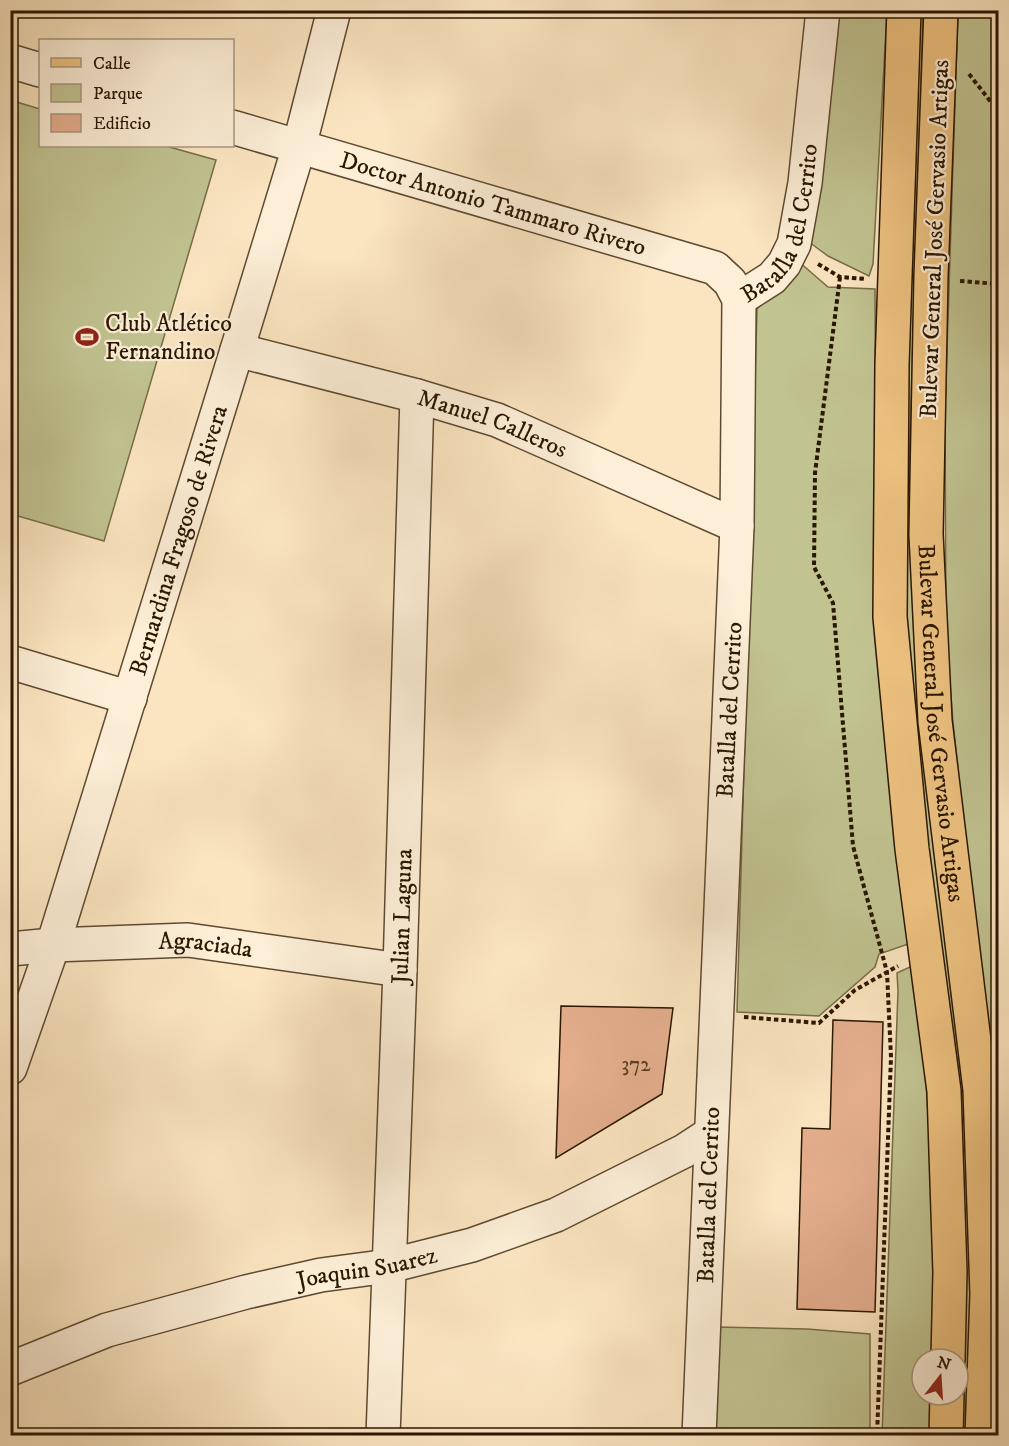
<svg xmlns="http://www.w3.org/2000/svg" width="1009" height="1446" font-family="'IM FELL DW Pica',serif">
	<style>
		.green { fill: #c1c391; stroke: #766d48; stroke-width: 1.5 }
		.building { fill: #e4ae8d; stroke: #2a1700; stroke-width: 1.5 }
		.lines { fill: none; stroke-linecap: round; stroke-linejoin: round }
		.minor-casing { stroke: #5e4a30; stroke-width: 36 }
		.major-casing { stroke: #2a1700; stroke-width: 36 }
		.path { stroke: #2a1700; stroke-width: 4; stroke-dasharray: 4.5 3; stroke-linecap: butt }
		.minor { stroke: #fceed7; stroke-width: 33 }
		.major { stroke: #eec280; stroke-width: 33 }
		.labels { text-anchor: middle; stroke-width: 4.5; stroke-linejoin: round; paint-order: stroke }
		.number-label { font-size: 21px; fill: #583d23 }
		.street-label { font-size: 24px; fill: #2a1700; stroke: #fceed7 }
		.poi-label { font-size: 24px; fill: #2a1700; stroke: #fceed7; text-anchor: start }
	</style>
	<rect width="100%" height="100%" fill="#fbe5c1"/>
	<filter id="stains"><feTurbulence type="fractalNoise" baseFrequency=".00333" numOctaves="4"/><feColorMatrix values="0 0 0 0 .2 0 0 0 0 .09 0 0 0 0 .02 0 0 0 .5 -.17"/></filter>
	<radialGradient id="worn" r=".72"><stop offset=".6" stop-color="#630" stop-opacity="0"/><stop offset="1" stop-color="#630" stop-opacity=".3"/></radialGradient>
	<path class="green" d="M839,11H887L873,264L869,276L828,256L809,242Z
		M918,11H923L909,468L913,615L922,716L966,1086L972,1213L969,1436L960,1435L962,1371L961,1289L920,787L903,613L900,468Z
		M958,11H998V1204L992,1088L953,722L946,633L945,411Z
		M10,100L40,109V146H166L216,160L104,541L11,514Z
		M798,261L828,287L875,289L876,583L914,942L879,954L875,967L819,1016L737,1012L757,309Z
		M914,965C932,1095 933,1227 934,1359H922V1395H933L931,1435L882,1436L898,991L897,973Z
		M716,1327L807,1329L870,1334V1435L712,1436Z"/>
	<path class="building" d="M561,1006L673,1008L662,1094L556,1158Z
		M833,1020L883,1022L875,1312L797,1309L802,1128L830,1129Z"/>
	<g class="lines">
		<g class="minor-casing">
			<g id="minor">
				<path d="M10,61L40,70"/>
				<path id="s1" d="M232,127L715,268L730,282L739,299L737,526L699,1436"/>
				<path id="s2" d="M739,299L772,278L784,264L794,244L805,183L823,10"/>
				<path id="s3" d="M237,350L417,396L497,420L737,526"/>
				<path d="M10,662L130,698"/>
				<path id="s4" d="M10,949L53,945L188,940L400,970"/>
				<path id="s5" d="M10,1068L53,945L237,350L299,147L334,10"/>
				<path id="s6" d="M10,1369L107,1330L246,1292L321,1275L389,1266L472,1245L556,1215L684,1151L710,1134"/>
				<path id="s7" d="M383,1436L400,970L417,396"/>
			</g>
		</g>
		<g class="major-casing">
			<g id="major">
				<path d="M904,10L892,365L890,617L912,849L944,1091L950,1272L948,1359"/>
				<path id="s8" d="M941,10L931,276L926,534L935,721L980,1090L987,1294L982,1436"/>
				<path d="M946,1436L947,1395"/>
			</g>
		</g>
		<path class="path" d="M969,74L998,111
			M818,264L840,277L866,279
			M840,277L815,473L814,567L833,603L853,846L887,972L891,1057L877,1436
			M960,281L998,284
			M744,1017L819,1023L855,990L898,966"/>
		<use href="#minor" class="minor"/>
		<use href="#major" class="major"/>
	</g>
	<defs>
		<g id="stadium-bare" transform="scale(1.8)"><path d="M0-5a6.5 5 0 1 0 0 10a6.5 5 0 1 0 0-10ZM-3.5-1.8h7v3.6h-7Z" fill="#8f2418" stroke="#fceed7" stroke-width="2.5" paint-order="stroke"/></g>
	</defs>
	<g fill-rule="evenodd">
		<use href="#stadium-bare" x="87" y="337"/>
	</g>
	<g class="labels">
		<g class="number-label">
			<text x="636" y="1071">372</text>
		</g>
		<g class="street-label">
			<text dy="8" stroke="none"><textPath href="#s1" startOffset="272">Doctor Antonio Tammaro Rivero</textPath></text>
			<text dy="8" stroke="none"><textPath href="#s2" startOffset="93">Batalla del Cerrito</textPath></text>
			<text transform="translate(934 239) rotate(-88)" y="8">Bulevar General José Gervasio Artigas</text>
			<text dy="8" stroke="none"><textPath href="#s3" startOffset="266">Manuel Calleros</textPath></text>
			<text dy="8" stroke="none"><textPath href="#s5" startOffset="554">Bernardina Fragoso de Rivera</textPath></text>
			<text transform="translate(729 710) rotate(-87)" y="8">Batalla del Cerrito</text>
			<text dy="8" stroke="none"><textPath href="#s8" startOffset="714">Bulevar General José Gervasio Artigas</textPath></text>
			<text dy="8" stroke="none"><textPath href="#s7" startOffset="520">Julian Laguna</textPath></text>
			<text dy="8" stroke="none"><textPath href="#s4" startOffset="196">Agraciada</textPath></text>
			<text transform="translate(708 1195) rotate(-88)" y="8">Batalla del Cerrito</text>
			<text dy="8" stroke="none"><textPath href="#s6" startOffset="372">Joaquin Suarez</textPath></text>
		</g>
		<g class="poi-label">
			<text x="105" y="331">Club Atlético<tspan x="105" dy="28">Fernandino</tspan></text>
		</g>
	</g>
	<rect width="1009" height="1446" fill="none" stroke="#fbe5c1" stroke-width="36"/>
	<rect x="12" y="12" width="985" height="1422" fill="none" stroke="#2a1700" stroke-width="3"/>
	<rect x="18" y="18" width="973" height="1410" fill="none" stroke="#2a1700" stroke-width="1.5"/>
	<rect x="39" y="39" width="195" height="108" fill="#fceed7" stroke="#a89881" stroke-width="1.5"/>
	<rect x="51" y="58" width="30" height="9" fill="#eec280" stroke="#a89881" stroke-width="1.5"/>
	<text x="93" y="69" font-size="18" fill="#2a1700">Calle</text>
	<rect x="51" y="84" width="30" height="18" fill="#c1c391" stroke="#a89881" stroke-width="1.5"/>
	<text x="93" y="99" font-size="18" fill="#2a1700">Parque</text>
	<rect x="51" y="114" width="30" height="18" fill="#e4ae8d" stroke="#a89881" stroke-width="1.5"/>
	<text x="93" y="129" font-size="18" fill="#2a1700">Edificio</text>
	<g transform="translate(940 1377) rotate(17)"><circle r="28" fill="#fceed7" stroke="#a89881" stroke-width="1.5"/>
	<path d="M0-4.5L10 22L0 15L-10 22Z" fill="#8f2418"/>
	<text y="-9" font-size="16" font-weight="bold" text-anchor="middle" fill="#2a1700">N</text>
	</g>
	<rect width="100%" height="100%" filter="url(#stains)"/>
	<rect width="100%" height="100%" fill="url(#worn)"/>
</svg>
